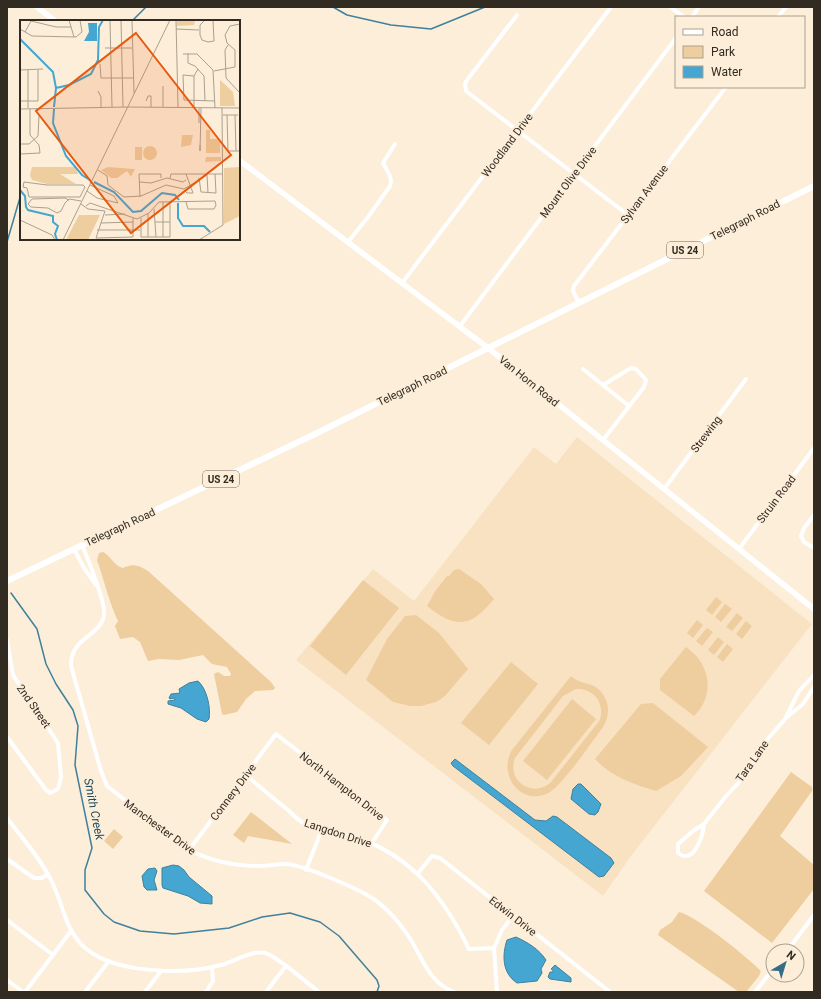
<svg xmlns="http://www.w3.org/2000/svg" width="821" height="999" font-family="Roboto,sans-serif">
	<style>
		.built { fill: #f9e2c2 }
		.green { fill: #eecd9f; fill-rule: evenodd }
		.water { fill: #44a6d1; stroke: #3f819c }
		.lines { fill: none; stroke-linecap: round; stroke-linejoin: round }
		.stream { stroke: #3f819c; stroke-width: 1.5 }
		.street { stroke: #fff; stroke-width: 4 }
		.secondary { stroke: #fff; stroke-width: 5.5 }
		.primary { stroke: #fff; stroke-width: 6 }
		.labels { text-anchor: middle; stroke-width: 4; stroke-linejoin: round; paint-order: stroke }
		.shield { fill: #fceed9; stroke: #6f6658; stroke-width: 1 }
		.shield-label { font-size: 10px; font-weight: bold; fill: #322b21 }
		.street-label { font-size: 11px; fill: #322b21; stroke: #fceed9 }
		.water-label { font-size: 12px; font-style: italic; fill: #224b5e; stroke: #fceed9 }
		.inset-river { fill: none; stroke: #44a6d1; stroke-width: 2 }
		.inset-road { fill: none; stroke: #aba08f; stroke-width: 1 }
		.view { fill: #e8590c; fill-opacity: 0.15; stroke: #e8590c; stroke-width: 2 }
		.inset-edge { fill: none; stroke: #322b21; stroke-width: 2 }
	</style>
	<rect width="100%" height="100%" fill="#fceed9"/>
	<path class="built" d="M577,437L812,624L631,856L603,896L296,660L373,569L414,601L534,447L556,464Z"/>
	<path class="green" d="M103,552C111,556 114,566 123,568C133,563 139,565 148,571L271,682L275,688L273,690L255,691L246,699L237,712L224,715L222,714L214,674L218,672L224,676H230L231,674L227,667L212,664L203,655L179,660L159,659L148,661L140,642L133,637L120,639L115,626L118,621C109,602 104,580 97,560L99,553Z
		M459,569L481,584L494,599C470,628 456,629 427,606L436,590L447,576H449L454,570Z
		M363,580L399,608L346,675L310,646Z
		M716,597L722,602L712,615L706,610Z
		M725,604L732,609L721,622L715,617Z
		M737,613L743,618L732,631L726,627Z
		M416,615L439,633L468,669L445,696L436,702L421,706H410L393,702L366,680L387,639L405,616Z
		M697,620L703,625L693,638L687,633Z
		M746,621L752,626L742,639L736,634Z
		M707,628L713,632L702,646L696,641Z
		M718,637L724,642L714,655L708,650Z
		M727,644L733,649L723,662L717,657Z
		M686,647C710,663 716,695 694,716L660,690V679Z
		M511,662L538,684L489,745L461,723Z
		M571,676C579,683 585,682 594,686C609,695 612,713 603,727C592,742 563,784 550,792C522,808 497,775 512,750ZM576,689C594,688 605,703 600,720L551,782C533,799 506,781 515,758L563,696Z
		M572,699L596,719L547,780L523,761Z
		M653,703L708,747L681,776L656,791C633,784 612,777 595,759L641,704Z
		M791,772L812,787V791L780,836L814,865V889L772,943L704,891Z
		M251,812L292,844L248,836L244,843L233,835Z
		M114,829L123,837L113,849L104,841Z
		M679,912C698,917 746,956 761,971L759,976L746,992H739L658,935L660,930L672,922Z"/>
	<path class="water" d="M198,681C207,689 211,708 209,719L206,722L197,719L181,708L168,704V701L175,700L174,698L170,699L169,698L171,694L180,693L179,689L189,683Z
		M455,759L535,820L546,821L553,816L557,817L611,858L614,863L604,876L599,877L453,766L451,763Z
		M578,784H581L601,804L598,812L595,815L589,814L571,799L573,789Z
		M173,865L179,866L184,870L189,877L212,896V904L200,903L188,896L163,888L162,885V868Z
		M155,868L157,871L154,880L157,890H147L144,887L142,876L148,869Z
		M516,937C527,942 539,949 546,960L541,969L542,973L537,981L517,983C502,973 502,955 507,940Z
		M555,965L571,978V982L550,979L548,977L550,972H553V970L551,969Z"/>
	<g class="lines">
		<path class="stream" d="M333,7L347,15L391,25L431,29L485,7
			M132,21L146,7
			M7,242L21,194
			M11,593L37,629L46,664L56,684L73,710L78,726L75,765L92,848L85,870V890L104,914L114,922L140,931L174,934L229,928L262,917L290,913L320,922L339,936L377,980L379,986L377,992"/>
		<path class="street" d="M670,7L684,17
			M517,15L467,80L465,84L466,91L628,215
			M692,17L699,7
			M778,17L786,7
			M348,242L368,217L390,186C393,177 387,171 383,163L395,144
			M402,283L611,7
			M579,303L573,291L574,286L726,87
			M460,326L676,38
			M583,369L629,406
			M603,385L631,368L636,369L646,380L644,387L603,440
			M664,489L746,379
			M814,515L804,528L801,536L804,542L814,548
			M82,545C88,559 106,603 104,616C99,637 70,638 71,666L101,771L107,786L189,850C211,861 234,866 259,866C268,866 278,864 286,864C304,865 353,887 369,896C384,905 399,922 409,937C422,957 429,983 454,992
			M74,549L84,568L96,585
			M739,549L814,448
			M7,640L13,675L58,743L61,777L58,789L50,793L46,790L7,737
			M786,717L799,691L814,675
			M246,775C260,787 274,799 288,810C293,815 299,821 305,824C322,831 341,832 358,838C413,857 444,898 469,949L494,948
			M7,818C22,838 41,859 52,882C63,904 65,930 84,947C114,974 184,975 221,965C234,962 251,950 265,953C277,956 307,983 319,992
			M704,824C703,835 694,866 678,853V844L693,831L704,824L726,796L743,778L765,742L786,718L803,704L814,687
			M189,850L276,734L387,820L372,843
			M7,859L34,878H42L48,874
			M306,870L322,829
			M418,873L432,856L440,858L610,992
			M7,920L53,955
			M787,951L814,915
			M7,980L23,992
			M25,992L71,931
			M85,992L109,961
			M145,992L161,971
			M206,992L213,981L212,967
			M266,992L285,967
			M497,992L494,948L502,930L513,916
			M541,992H559
			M755,992L773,969"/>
		<path class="secondary" d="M37,7L55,21
			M239,160L488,348L814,609"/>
		<path class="primary" d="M7,581L313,435L814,186"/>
	</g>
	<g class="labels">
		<g class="shield">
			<rect x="667" y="242" width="36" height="16" rx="3"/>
			<rect x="203" y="471" width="36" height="16" rx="3"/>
		</g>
		<g class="shield-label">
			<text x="685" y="254">US 24</text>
			<text x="221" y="483">US 24</text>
		</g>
		<g class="street-label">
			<text transform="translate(507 145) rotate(-53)" y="4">Woodland Drive</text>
			<text transform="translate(568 182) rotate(-53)" y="4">Mount Olive Drive</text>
			<text transform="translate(644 194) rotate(-53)" y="4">Sylvan Avenue</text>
			<text transform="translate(745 220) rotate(-27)" y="4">Telegraph Road</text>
			<text transform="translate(529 381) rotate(39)" y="4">Van Horn Road</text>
			<text transform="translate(412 386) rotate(-26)" y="4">Telegraph Road</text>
			<text transform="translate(706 434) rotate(-53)" y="4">Strewing</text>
			<text transform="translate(776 499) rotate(-53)" y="4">Struin Road</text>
			<text transform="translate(120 527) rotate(-25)" y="4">Telegraph Road</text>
			<text transform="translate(34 706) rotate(55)" y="4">2nd Street</text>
			<text transform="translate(752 761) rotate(-55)" y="4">Tara Lane</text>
			<text transform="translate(342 786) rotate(38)" y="4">North Hampton Drive</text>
			<text transform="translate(233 792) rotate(-53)" y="4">Connery Drive</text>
			<text transform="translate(160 827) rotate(36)" y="4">Manchester Drive</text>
			<text transform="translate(338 833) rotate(18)" y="4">Langdon Drive</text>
			<text transform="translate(513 916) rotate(38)" y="4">Edwin Drive</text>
		</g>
		<g class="water-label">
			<text transform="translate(94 809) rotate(79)" y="4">Smith Creek</text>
		</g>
	</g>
	<g transform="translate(20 20)">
		<rect width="220" height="220" fill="#fceed9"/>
		<path d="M157,0H175L174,5L157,6ZM200,60L213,72L215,86H200ZM186,110H190V119H200V133H186ZM162,115H173L171,125L161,127ZM123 133a7 7 0 1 1 14 0a7 7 0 1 1-14 0ZM115,127H122V140H115ZM186,137H201V141L185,142ZM12,147H55L58,154H40L56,164H27L12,160L10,155ZM88,147L114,149H115L111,157L107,151L97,158H91L81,150ZM220,147V196L204,204V148ZM59,195H80L68,220H46Z" fill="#eecd9f"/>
		<path d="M68,3H77V21H64L69,12Z" fill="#44a6d1"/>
		<path class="inset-river" d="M0,19L33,52L36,68L34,87M36,68L49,65L71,54L78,40L79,7L83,0M34,89L33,103L46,136L62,155L70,160M74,162L94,172L113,192L121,191L142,173L155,175L159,180M0,170L5,176L6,187L8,190L33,196V202L38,206L35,214L37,220M158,183V198L163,206H184L190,212"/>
		<path class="inset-road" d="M49,0L54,17M101,0L103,87M112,0L114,73M156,0L158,87M185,0L180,5V15L182,20L188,22L194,21L193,0M11,1L36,7H51M90,1L92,87M0,9L12,16L56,17L62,12L60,0M156,9L179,10M5,12L11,1M208,25L205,30L206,58L220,73M85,28H112M168,33V43L175,46L184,56L185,81M163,34H177L193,50L195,88M80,44L81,58H113M0,50L23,49M8,50V88M194,51L215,47V30L207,23L205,15L210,6L220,4M174,56L163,55L164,80L195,81M143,66V87M78,71L81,77V88M0,81H18V50M126,81L128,76H131V87M108,87L220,88M174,88V56L178,49M179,88V103M0,89L107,87M203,95H218M207,95L208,131H220M215,95L216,131M0,124H9L18,116L19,96M180,125V131L181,88M0,134L20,133L19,125L10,115V89M78,150L87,156L88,165L104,177L121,176L146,165L164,169L187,155L188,173M150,158L151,154H202M179,158L181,172L196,173L195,154M4,162L27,165H63L65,167L60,177H9L7,168L3,167ZM120,162L131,163L147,158L163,162L166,160M164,170L167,173H173L166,154M67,171L77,178L98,183L94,176L70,165M120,177L119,154H141V158M48,181V180L47,179L45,178L12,179L8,184L11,187L28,188L37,193L41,191L45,183L49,179L61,181M143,182V217M166,182L168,189H194L196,185M61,184L68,189L85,191L76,218L113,217V198M66,186L70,183L117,199L129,193L139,182L195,181L196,185M134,189L136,217M128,194V217M85,195L105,194M121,198V217H150V182M0,200L32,215L35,220M135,202H150M81,203L113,202M77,210H120M43,220L150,0M179,220L203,205L202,88"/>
		<path class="view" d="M116,13L211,135L111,213L16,91Z"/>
		<rect width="220" height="220" class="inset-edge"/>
	</g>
	<rect width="821" height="999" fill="none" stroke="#322b21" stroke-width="16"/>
	<rect x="675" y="16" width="130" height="72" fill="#fceed9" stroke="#aba08f"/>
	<rect x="683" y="29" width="20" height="6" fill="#ffffff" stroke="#aba08f"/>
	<text x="711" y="36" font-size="12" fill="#322b21">Road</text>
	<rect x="683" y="46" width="20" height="12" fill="#eecd9f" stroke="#aba08f"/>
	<text x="711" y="56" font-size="12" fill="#322b21">Park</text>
	<rect x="683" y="66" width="20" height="12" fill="#44a6d1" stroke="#aba08f"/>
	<text x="711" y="76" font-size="12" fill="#322b21">Water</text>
	<g transform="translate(785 963) rotate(38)"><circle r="19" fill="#fceed9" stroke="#aba08f"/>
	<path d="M0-3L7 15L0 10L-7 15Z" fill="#346d86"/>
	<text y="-6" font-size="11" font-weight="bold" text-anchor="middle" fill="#322b21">N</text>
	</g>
</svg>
